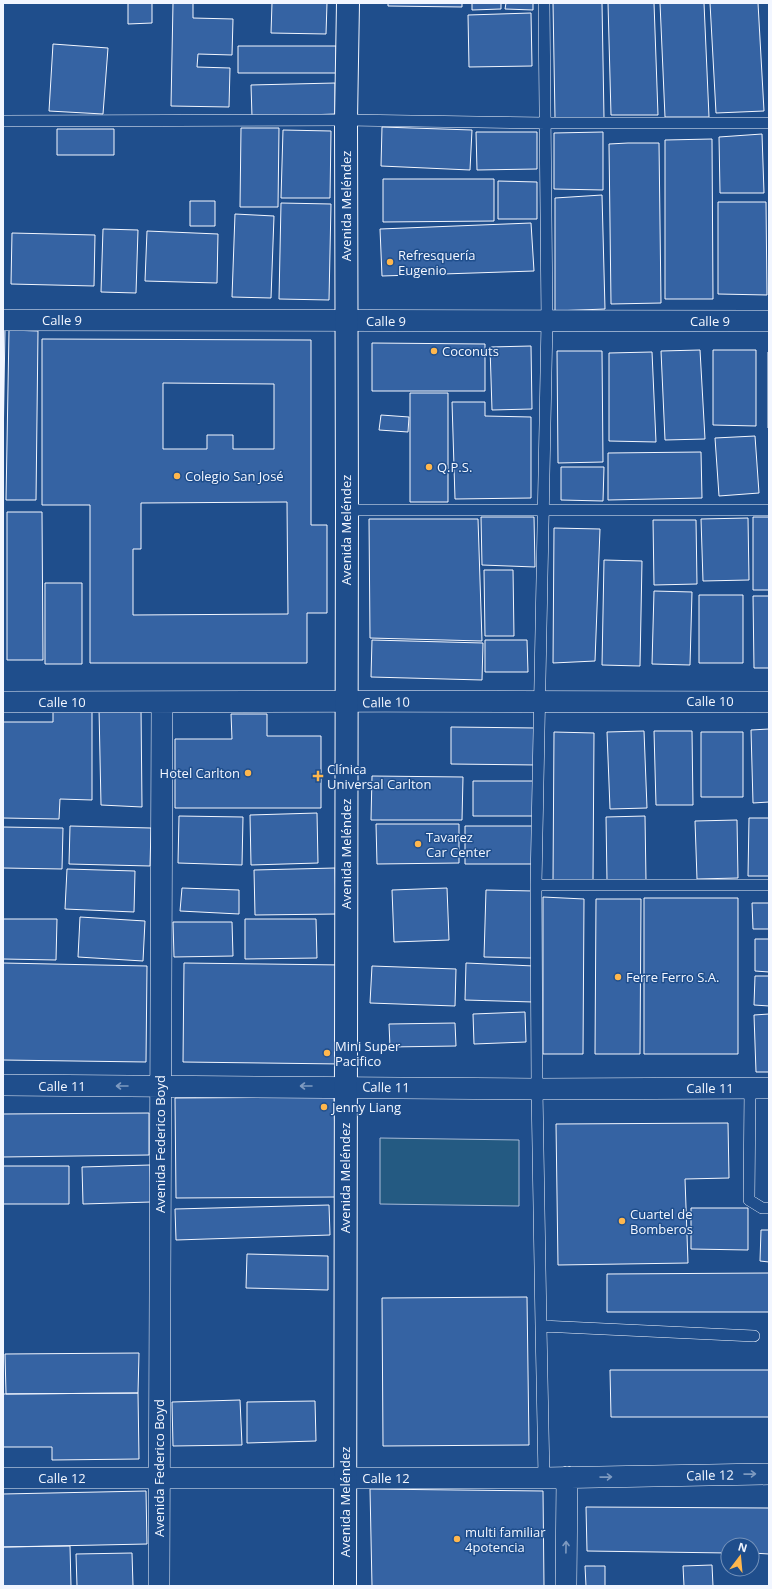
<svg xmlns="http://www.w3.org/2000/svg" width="772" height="1589" font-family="'Open Sans',sans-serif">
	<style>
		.green { fill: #245a82; stroke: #a8bbd7 }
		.building { fill: #3563a3; stroke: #f2f6ff; fill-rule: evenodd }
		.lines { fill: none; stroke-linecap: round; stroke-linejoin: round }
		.service-casing { stroke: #f2f6ff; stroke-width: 12 }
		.minor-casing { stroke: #f2f6ff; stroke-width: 22 }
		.tertiary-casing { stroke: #f2f6ff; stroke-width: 24 }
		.service { stroke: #1f4e8c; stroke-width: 11 }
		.minor { stroke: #1f4e8c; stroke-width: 21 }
		.tertiary { stroke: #1f4e8c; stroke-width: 22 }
		.oneway { stroke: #7e9ac0 }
		.poi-dot { fill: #ffb74d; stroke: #1f4e8c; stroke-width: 1.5 }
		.labels { text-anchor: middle; stroke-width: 3; stroke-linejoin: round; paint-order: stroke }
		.street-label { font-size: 13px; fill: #f2f6ff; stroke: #1f4e8c }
		.poi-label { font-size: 13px; fill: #f2f6ff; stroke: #1f4e8c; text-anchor: start }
	</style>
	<rect width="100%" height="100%" fill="#1f4e8c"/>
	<path class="green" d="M380,1138L519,1140V1206L380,1204Z"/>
	<path class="building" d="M128,3H152V23L128,24Z
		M173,3H193V18L233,19L232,55L198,54L197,67L230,68L229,107L171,106Z
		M272,3H327L326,34L271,33Z
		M388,3H462V7L388,6Z
		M472,3H501V9L472,10Z
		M506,3H533V10L505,9Z
		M553,3H602L604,118H555Z
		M608,3H654L658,115H611Z
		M660,3H704L709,117H665Z
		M710,3H758L764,111L716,113Z
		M531,13L532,66L469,67L468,15Z
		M53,44L108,48L103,114L49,111Z
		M238,46H336V73H238Z
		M335,83V114L252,117L251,85Z
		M382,127L472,130L470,170L381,166Z
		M241,128H279L278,207H240Z
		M57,129H114V155H57Z
		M283,130L331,131L330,198H281Z
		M476,132H537V169L477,170Z
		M603,132V190L554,189V133Z
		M762,134L764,193H720L719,137Z
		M712,139L713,299H665V140Z
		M628,143H659L661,303L611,304L609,144Z
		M383,179H494V221L383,222Z
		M498,181L537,182V219H498Z
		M602,195L605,309L555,311V198Z
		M190,201H215V226H190Z
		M718,202H766L767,295L718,294Z
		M281,203L331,204L329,300L279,299Z
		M235,214L274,216L271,298L232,297Z
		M531,223L534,271L382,276L380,229Z
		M103,229L138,230L136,293L101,292Z
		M147,231L218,234L217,283L145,281Z
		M12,233L95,235L94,286L11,284Z
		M3,329H5L3,449Z
		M9,330L38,331L36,500H6Z
		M42,339L311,340V525H327V613H307V663H90V505H42ZM163,383L274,384V449H233V435H207V449H163ZM287,502L288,614L133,615V549H141V503Z
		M372,343L485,344V391H372Z
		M531,346L532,409L492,410L490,347Z
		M700,350L705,439L665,440L661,351Z
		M713,350H756V426L713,425Z
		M557,351H602L603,462L558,463Z
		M652,352L656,442L609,441V353Z
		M768,352H769V428H768Z
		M410,393H448V502H410Z
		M452,402H485V416L531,417V498L455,499Z
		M381,415L409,417L408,432L379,430Z
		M755,436L759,493L719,496L715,438Z
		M701,452L702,498L608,500V453Z
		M561,467H604L603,501L561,500Z
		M7,512H42L43,660H7Z
		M481,517H534L535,567L482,565Z
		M753,517H769V590H753Z
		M748,518L749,580L703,581L701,519Z
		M369,519H478L482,641L370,638Z
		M653,520H696L697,584L654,585Z
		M554,528L600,529L595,661L553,663Z
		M604,560L642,561L640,666L602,665Z
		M484,570H513L514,636H485Z
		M45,583H82V664H45Z
		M654,591L692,592L690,665L652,664Z
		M699,595H743V663H699Z
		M753,596H769V668H754Z
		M372,640L483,643L482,680L371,677Z
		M485,640H527L528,672H485Z
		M53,706L92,707V800L60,799L59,819L3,818V722H53Z
		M141,708L142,807L101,805L99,709Z
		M231,714H267V736H321V808H175V739H232Z
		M451,727L537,728V765L451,764Z
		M769,729V802L753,803L751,730Z
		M644,731L647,808L610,809L607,732Z
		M654,731H692L693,805H656Z
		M554,732L594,733L593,881L553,880Z
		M701,732H743V797H701Z
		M372,776L463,777L462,820H371Z
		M473,781H533V816H473Z
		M317,813L318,863L251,865L250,815Z
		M179,816L243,817L242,865L178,863Z
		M645,816L646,881H607L606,817Z
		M749,818H769V876H748Z
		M737,820L738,878L697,879L695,821Z
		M376,824H459V863L377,864Z
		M70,826L151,828L150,866L69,864Z
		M465,826H533V864H465Z
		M3,827L63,828L62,869L3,868Z
		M335,868L336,914L255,915L254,870Z
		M67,869L135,871L134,912L65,909Z
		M182,888L239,890V914L180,911Z
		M447,888L449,940L394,942L392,890Z
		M486,890L534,891L532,958L484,957Z
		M543,897L584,899L583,1054H543Z
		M644,898H738V1054H644Z
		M596,899H641L640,1054H595Z
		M752,903H769V929H753Z
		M80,917L145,921L143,961L78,957Z
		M3,919H57L56,960L3,959Z
		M245,919H316L317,958L245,959Z
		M173,922H232L233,956L174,957Z
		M755,939H769V972L755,971Z
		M3,963L147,966L146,1062L3,1060Z
		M184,963L342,965L341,1064L183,1062Z
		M466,963L534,966L533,1002L465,1000Z
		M372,966L456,969L455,1006L370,1003Z
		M755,976H769V1006L754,1005Z
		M525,1012L526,1042L474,1044L473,1014Z
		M769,1014V1072H756L754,1015Z
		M455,1023L456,1046L390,1047L389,1024Z
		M334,1097L336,1197L176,1198L175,1098Z
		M149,1113V1155L3,1157V1114Z
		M728,1123L729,1178L685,1179L688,1263L558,1265L556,1124Z
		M150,1165L151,1202L83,1204L82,1167Z
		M3,1166H69V1204H3Z
		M329,1205L330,1235L176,1240L175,1209Z
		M691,1208H748V1250L691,1249Z
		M761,1230H769V1262L760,1261Z
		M247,1254L328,1256V1290L246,1288Z
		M769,1273V1312H607V1274Z
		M527,1297L529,1445L383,1446L382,1298Z
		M139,1353L138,1393L6,1394L5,1354Z
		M610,1370H769V1417H611Z
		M138,1393L139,1459L52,1460V1447H3V1394Z
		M240,1400L242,1445L173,1446L172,1402Z
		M315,1401L316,1441L247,1443V1402Z
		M370,1489L543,1491L544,1586H372Z
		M146,1491L147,1544L3,1547V1494Z
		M586,1507L769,1508V1554L752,1553V1545H728V1553L587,1551Z
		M70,1546L71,1586H3V1547Z
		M132,1553L133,1586H77L76,1554Z
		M712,1565L713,1586H684L683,1566Z
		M585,1566H605V1586H586Z"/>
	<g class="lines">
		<g class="service-casing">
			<path id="service" d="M544,3L547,321L536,885L537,1089L541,1326L754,1336
				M3,121L346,120L546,123H769
				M347,510H769
				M536,885H769
				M750,1088L749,1200L762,1208H769
				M541,1326L544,1478"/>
		</g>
		<g class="minor-casing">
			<path id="minor" d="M3,320L769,321
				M3,702C258,702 514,700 769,702
				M3,1085L537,1089L769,1088
				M3,1478H544L769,1474
				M159,1586L162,702
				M566,1586L567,1477"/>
		</g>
		<g class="tertiary-casing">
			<path id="tertiary" d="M345,1586L347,510L346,120L348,3"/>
		</g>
		<use href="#service" class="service"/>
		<use href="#minor" class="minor"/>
		<use href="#tertiary" class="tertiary"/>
	</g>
	<defs><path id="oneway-shaft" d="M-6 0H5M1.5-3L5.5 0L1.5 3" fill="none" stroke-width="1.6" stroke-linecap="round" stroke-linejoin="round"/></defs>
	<g class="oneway">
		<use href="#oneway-shaft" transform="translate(122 1086) rotate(-180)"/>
		<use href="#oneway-shaft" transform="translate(306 1086) rotate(-180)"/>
		<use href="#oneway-shaft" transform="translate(750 1474) rotate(-1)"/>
		<use href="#oneway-shaft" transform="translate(606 1477) rotate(-1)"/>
		<use href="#oneway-shaft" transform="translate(566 1547) rotate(-89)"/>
	</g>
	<g class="poi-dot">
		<circle cx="390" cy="262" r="4"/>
		<circle cx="434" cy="351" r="4"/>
		<circle cx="429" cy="467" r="4"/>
		<circle cx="177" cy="476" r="4"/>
		<circle cx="248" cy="773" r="4"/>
		<path d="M316 770h4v4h4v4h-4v4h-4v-4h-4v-4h4z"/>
		<circle cx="418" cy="844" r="4"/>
		<circle cx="618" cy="977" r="4"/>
		<circle cx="327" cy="1053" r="4"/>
		<circle cx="324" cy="1107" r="4"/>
		<circle cx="622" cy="1221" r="4"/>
		<circle cx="457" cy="1539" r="4"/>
	</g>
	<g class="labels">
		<g class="street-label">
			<text transform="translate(346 206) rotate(-90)" y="5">Avenida Meléndez</text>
			<text x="62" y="325">Calle 9</text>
			<text x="386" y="326">Calle 9</text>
			<text x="710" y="326">Calle 9</text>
			<text transform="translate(346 530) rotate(-90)" y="5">Avenida Meléndez</text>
			<text x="710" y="706">Calle 10</text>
			<text x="62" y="707">Calle 10</text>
			<text transform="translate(386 702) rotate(-1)" y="5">Calle 10</text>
			<text transform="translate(346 854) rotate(-90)" y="5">Avenida Meléndez</text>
			<text x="62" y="1091">Calle 11</text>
			<text transform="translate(386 1087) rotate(1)" y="5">Calle 11</text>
			<text x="710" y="1093">Calle 11</text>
			<text transform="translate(160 1144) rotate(-90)" y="5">Avenida Federico Boyd</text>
			<text transform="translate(345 1178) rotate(-90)" y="5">Avenida Meléndez</text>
			<text transform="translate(159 1468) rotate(-90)" y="5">Avenida Federico Boyd</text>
			<text transform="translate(710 1475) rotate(-1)" y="5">Calle 12</text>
			<text x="62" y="1483">Calle 12</text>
			<text x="386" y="1483">Calle 12</text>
			<text transform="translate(345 1502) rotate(-90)" y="5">Avenida Meléndez</text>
		</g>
		<g class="poi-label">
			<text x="398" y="260">Refresquería<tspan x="398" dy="15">Eugenio</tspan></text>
			<text x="442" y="356">Coconuts</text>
			<text x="437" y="472">Q.P.S.</text>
			<text x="185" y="481">Colegio San José</text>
			<text x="327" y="774">Clínica<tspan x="327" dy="15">Universal Carlton</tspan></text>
			<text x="240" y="778" text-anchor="end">Hotel Carlton</text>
			<text x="426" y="842">Tavarez<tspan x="426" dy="15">Car Center</tspan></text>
			<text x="626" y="982">Ferre Ferro S.A.</text>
			<text x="335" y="1051">Mini Super<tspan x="335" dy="15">Pacifico</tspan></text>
			<text x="332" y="1112">Jenny Liang</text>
			<text x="630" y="1219">Cuartel de<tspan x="630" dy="15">Bomberos</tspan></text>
			<text x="465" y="1537">multi familiar<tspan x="465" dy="15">4potencia</tspan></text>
		</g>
	</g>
	<rect width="772" height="1589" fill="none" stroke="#f2f6ff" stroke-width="8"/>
	<g transform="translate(740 1557) rotate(16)"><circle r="19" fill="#1f4e8c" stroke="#7391ba"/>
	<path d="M0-3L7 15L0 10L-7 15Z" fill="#ffb74d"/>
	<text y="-6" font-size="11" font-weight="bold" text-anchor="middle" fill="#f2f6ff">N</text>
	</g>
</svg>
